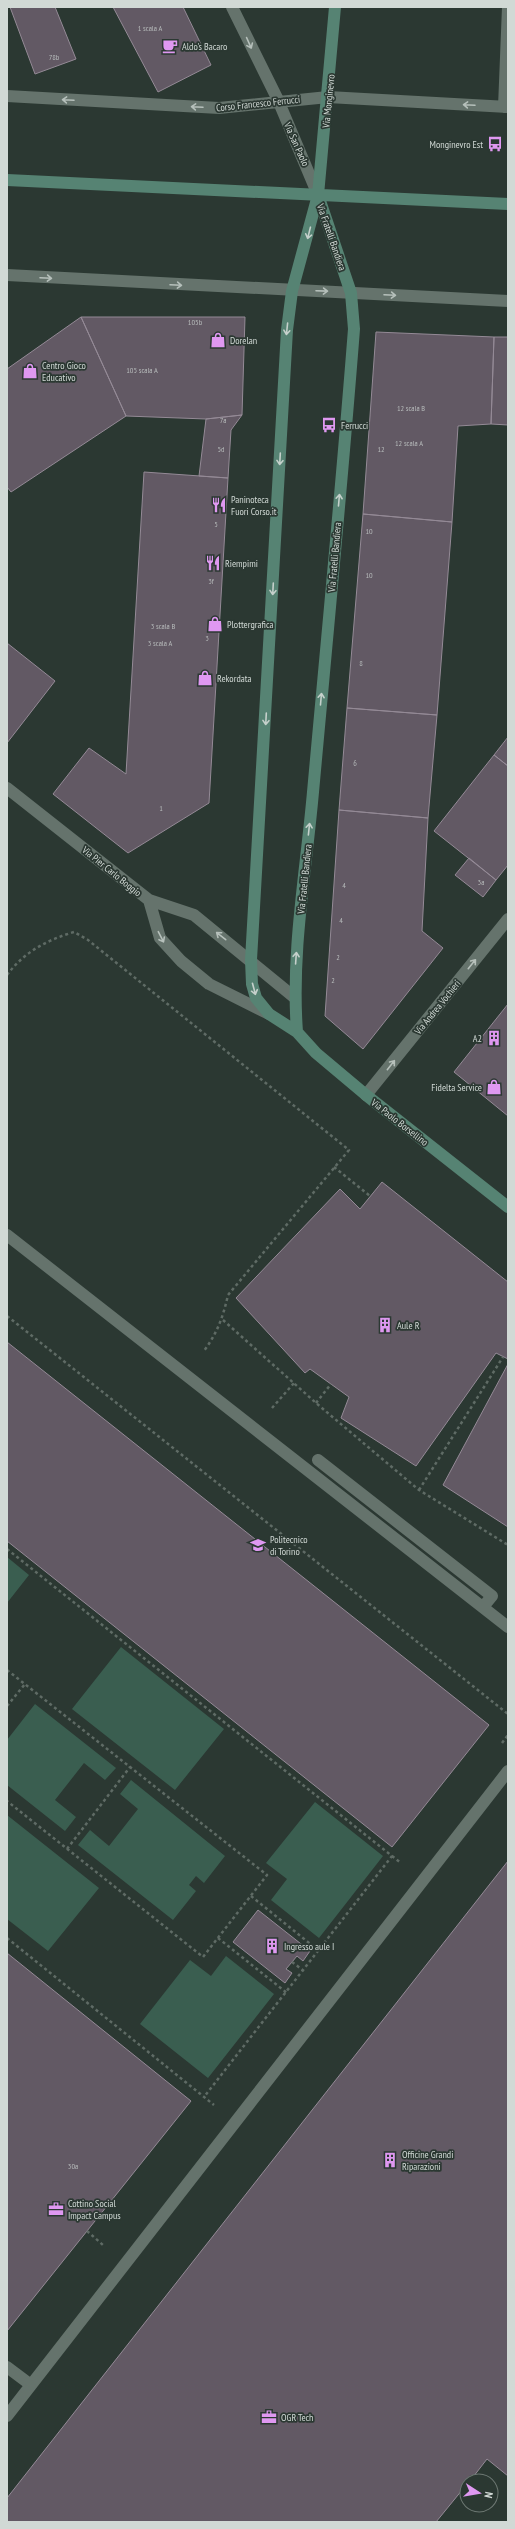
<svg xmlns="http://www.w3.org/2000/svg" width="515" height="2529" font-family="'PT Sans Narrow',sans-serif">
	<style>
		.green { fill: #3a5e50 }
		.building { fill: #625964; stroke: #948a96 }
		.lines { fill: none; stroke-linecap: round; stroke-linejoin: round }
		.path { stroke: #5f6b65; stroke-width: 2.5; stroke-dasharray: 3 3; stroke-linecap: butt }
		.lane { stroke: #65736c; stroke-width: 12 }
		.street { stroke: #65736c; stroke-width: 12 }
		.secondary { stroke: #568373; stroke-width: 12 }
		.oneway { stroke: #b6c0bb }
		.oneway2 { stroke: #c5d0cb }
		.labels { text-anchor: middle; stroke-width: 3.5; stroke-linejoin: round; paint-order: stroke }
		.number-label { font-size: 8px; fill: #b5b9b9 }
		.poi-label { font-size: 10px; fill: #d1d9d5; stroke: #2b3832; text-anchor: start }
		.street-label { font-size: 10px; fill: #d1d9d5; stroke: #2b3832 }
	</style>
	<rect width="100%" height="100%" fill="#2b3832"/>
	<path class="green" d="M7,1557L29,1575L7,1603Z
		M121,1647L224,1729L175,1790L72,1709Z
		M35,1704L116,1768L105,1780L84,1763L55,1800L76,1817L65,1831L7,1785V1740Z
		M131,1780L225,1856L204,1883L196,1876L189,1885L196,1891L173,1920L78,1845L90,1830L109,1846L138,1809L120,1794Z
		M315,1802L383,1856L319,1938L271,1900L287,1879L266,1863Z
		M7,1815L99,1888L48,1951L7,1919Z
		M226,1956L274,1994L208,2078L140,2024L190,1960L211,1976Z"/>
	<path class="building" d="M10,7H55L76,59L35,74Z
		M113,7H183L211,65L158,92Z
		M81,317H245L242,415L206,419L126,416Z
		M81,317L126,416L11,492L7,487V369Z
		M376,332L494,337L491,424L458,426L452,522L363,514Z
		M494,337H508V425L491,424Z
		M242,415L231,430L228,478L199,476L206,419Z
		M144,472L228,478L209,803L128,853L53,794L89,748L126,774Z
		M363,514L452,522L437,715L347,708Z
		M7,643L55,681L7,743Z
		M347,708L437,715L428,818L339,810Z
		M508,737V766L494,755Z
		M494,755L508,766V865L496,880L434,831Z
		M339,810L428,818L422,931L443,948L363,1049L325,1016Z
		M469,858L496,880L483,897L455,875Z
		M508,1004V1116L454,1072Z
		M382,1182L508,1282V1359L496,1353L416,1466L341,1418L349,1397L310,1369L305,1373L236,1298L340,1189L360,1209Z
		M7,1342L489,1725L392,1847L7,1541Z
		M508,1364V1527L443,1485Z
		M508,1861V2476L487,2459L470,2481H467V2484L436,2522H7V2498Z
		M258,1910L310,1951L303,1961L297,1956L292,1962L286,1969L292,1973L285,1983L233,1942Z
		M7,1953L191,2101L7,2331Z"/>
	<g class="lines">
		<path class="path" d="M7,975C24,952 47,940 74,932L88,940L349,1150L228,1295C223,1317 217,1334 203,1352
			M334,1167L370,1196
			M7,1316L508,1714
			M223,1320L316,1403L419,1490L508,1545
			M316,1403L331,1384
			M272,1408L294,1383
			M419,1490L503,1357
			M7,1549L392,1856L204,2097
			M7,1670L267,1875L203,1957L7,1801
			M7,1706L25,1684
			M502,1743L508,1735
			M67,1849L130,1767
			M392,1856L401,1863
			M251,1896L319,1951
			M7,1938L214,2105
			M218,1938L287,1993
			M292,1962L304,1971
			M87,2231L103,2245"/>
		<path class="lane" d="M7,1235L508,1627
			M318,1460L492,1596L483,1607
			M7,2367L31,2385
			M7,2416L508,1771"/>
		<path class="street" d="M232,7L278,100L318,195
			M7,96L219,108L328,97L508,107
			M504,107L508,7
			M7,275L508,301
			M7,788L149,900L160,938L181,961L209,984L269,1014
			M149,900L194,915L294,997
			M366,1095L508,919"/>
		<path class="secondary" d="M335,7L318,195L292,291L287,330L251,960L252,984L256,998L269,1014L297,1032L316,1053L366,1095L508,1207
			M7,180L508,204
			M297,1032C291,952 306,872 313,792C327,638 342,484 354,329L351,293L318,195"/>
	</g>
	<defs><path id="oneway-shaft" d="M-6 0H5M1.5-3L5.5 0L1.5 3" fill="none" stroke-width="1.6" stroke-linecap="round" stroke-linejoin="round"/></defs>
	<g class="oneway">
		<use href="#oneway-shaft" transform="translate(249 43) rotate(66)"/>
		<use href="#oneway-shaft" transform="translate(68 100) rotate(-177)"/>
		<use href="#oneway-shaft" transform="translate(469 105) rotate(-177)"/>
		<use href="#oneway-shaft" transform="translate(197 107) rotate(-177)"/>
		<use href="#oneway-shaft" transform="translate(46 278) rotate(3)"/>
		<use href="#oneway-shaft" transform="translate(176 285) rotate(3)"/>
		<use href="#oneway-shaft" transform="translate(322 291) rotate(2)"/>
		<use href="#oneway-shaft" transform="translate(390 295) rotate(3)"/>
		<use href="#oneway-shaft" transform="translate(221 936) rotate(-142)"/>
		<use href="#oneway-shaft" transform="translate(161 937) rotate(63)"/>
		<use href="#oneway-shaft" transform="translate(472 964) rotate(-51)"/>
		<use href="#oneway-shaft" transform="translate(391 1065) rotate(-52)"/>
	</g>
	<g class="oneway2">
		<use href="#oneway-shaft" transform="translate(309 233) rotate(104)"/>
		<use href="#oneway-shaft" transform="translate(287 329) rotate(96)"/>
		<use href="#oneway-shaft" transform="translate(280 459) rotate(93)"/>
		<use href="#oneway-shaft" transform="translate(339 500) rotate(-85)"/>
		<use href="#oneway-shaft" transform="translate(273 589) rotate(93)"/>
		<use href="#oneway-shaft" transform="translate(321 699) rotate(-85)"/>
		<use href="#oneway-shaft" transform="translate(266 719) rotate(93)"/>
		<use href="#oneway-shaft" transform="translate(309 829) rotate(-84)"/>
		<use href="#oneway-shaft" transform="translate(296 958) rotate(-86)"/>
		<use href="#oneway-shaft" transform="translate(254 989) rotate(75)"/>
	</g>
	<defs>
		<g id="cafe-bare" transform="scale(1.2)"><path d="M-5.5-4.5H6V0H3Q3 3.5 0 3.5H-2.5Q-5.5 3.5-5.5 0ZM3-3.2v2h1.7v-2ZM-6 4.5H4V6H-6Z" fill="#df98f1" stroke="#2b3832" stroke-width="2.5" paint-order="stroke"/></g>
		<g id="bus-bare" transform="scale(1.2)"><path d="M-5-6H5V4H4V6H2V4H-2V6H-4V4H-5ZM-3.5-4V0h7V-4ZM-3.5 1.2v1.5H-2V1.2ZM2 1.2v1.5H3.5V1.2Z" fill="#df98f1" stroke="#2b3832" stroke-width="2.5" paint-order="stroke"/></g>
		<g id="shop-bare" transform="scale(1.2)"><path d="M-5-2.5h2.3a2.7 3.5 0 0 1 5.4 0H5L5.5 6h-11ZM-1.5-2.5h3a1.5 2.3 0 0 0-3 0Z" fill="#df98f1" stroke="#2b3832" stroke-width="2.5" paint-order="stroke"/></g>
		<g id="restaurant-bare" transform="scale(1.2)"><path d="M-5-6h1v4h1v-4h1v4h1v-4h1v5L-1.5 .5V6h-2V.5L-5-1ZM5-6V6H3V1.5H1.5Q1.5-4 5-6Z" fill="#df98f1" stroke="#2b3832" stroke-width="2.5" paint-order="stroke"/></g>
		<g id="building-bare" transform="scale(1.2)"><path d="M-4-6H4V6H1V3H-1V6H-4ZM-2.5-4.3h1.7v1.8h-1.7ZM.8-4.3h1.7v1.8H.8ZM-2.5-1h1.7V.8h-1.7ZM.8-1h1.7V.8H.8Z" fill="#df98f1" stroke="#2b3832" stroke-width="2.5" paint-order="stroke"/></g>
		<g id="university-bare" transform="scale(1.2)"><path d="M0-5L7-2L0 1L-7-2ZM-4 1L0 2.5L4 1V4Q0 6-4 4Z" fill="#df98f1" stroke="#2b3832" stroke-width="2.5" paint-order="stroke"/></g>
		<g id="office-bare" transform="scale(1.2)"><path d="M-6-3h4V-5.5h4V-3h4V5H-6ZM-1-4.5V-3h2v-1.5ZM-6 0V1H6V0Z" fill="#df98f1" stroke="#2b3832" stroke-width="2.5" paint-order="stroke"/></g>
	</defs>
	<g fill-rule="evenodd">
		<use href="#cafe-bare" x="170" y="46"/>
		<use href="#bus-bare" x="495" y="144"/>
		<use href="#shop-bare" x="218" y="340"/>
		<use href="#shop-bare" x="30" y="371"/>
		<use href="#bus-bare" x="329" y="425"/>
		<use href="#restaurant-bare" x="219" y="505"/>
		<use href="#restaurant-bare" x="213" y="563"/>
		<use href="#shop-bare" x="215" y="624"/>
		<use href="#shop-bare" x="205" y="678"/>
		<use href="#building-bare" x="494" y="1038"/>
		<use href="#shop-bare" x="494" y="1087"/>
		<use href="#building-bare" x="385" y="1325"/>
		<use href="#university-bare" x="258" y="1545"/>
		<use href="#building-bare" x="272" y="1946"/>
		<use href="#building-bare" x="390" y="2160"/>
		<use href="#office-bare" x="56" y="2209"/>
		<use href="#office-bare" x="269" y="2417"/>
	</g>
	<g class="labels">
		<g class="number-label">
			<text x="150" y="31">1 scala A</text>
			<text x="54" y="60">78b</text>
			<text x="195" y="325">105b</text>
			<text x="142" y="373">105 scala A</text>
			<text x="411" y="411">12 scala B</text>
			<text x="223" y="423">7a</text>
			<text x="409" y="446">12 scala A</text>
			<text x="221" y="452">5d</text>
			<text x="381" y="452">12</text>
			<text x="216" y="527">5</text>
			<text x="369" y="534">10</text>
			<text x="369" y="578">10</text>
			<text x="211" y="584">3f</text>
			<text x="163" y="629">3 scala B</text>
			<text x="207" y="641">3</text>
			<text x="160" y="646">3 scala A</text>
			<text x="361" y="666">8</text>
			<text x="355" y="766">6</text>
			<text x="161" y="811">1</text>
			<text x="481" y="885">3a</text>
			<text x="344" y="888">4</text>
			<text x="341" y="923">4</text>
			<text x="338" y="960">2</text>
			<text x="333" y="983">2</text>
			<text x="73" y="2169">30a</text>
		</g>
		<g class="poi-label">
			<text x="182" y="50">Aldo's Bacaro</text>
			<text x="483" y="148" text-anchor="end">Monginevro Est</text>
			<text x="230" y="344">Dorelan</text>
			<text x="42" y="369">Centro Gioco<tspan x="42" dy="12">Educativo</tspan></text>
			<text x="341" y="429">Ferrucci</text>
			<text x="231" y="503">Paninoteca<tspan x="231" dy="12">Fuori Corso.it</tspan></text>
			<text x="225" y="567">Riempimi</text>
			<text x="227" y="628">Plottergrafica</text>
			<text x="217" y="682">Rekordata</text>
			<text x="482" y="1042" text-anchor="end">A2</text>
			<text x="482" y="1091" text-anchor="end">Fidelta Service</text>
			<text x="397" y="1329">Aule R</text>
			<text x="270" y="1543">Politecnico<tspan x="270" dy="12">di Torino</tspan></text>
			<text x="284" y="1950">Ingresso aule I</text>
			<text x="402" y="2158">Officine Grandi<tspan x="402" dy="12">Riparazioni</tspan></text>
			<text x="68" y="2207">Cottino Social<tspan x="68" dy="12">Impact Campus</tspan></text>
			<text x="281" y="2421">OGR Tech</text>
		</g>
		<g class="street-label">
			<text transform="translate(328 101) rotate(-84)" y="4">Via Monginevro</text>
			<text transform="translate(258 103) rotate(-6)" y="4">Corso Francesco Ferrucci</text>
			<text transform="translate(297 144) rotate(66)" y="4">Via San Paolo</text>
			<text transform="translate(332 237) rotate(71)" y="4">Via Fratelli Bandiera</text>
			<text transform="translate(334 557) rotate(-85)" y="4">Via Fratelli Bandiera</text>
			<text transform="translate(112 871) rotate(39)" y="4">Via Pier Carlo Boggio</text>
			<text transform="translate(304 879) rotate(-84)" y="4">Via Fratelli Bandiera</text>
			<text transform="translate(437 1007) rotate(-51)" y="4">Via Andrea Vochieri</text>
			<text transform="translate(400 1122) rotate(38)" y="4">Via Paolo Borsellino</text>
		</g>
	</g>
	<rect width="515" height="2529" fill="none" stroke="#d1d9d5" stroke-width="16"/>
	<g transform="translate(479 2493) rotate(102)"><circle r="19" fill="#2b3832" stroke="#6d7873"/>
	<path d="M0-3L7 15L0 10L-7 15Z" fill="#df98f1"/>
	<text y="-6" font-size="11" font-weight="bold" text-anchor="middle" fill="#d1d9d5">N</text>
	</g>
</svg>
